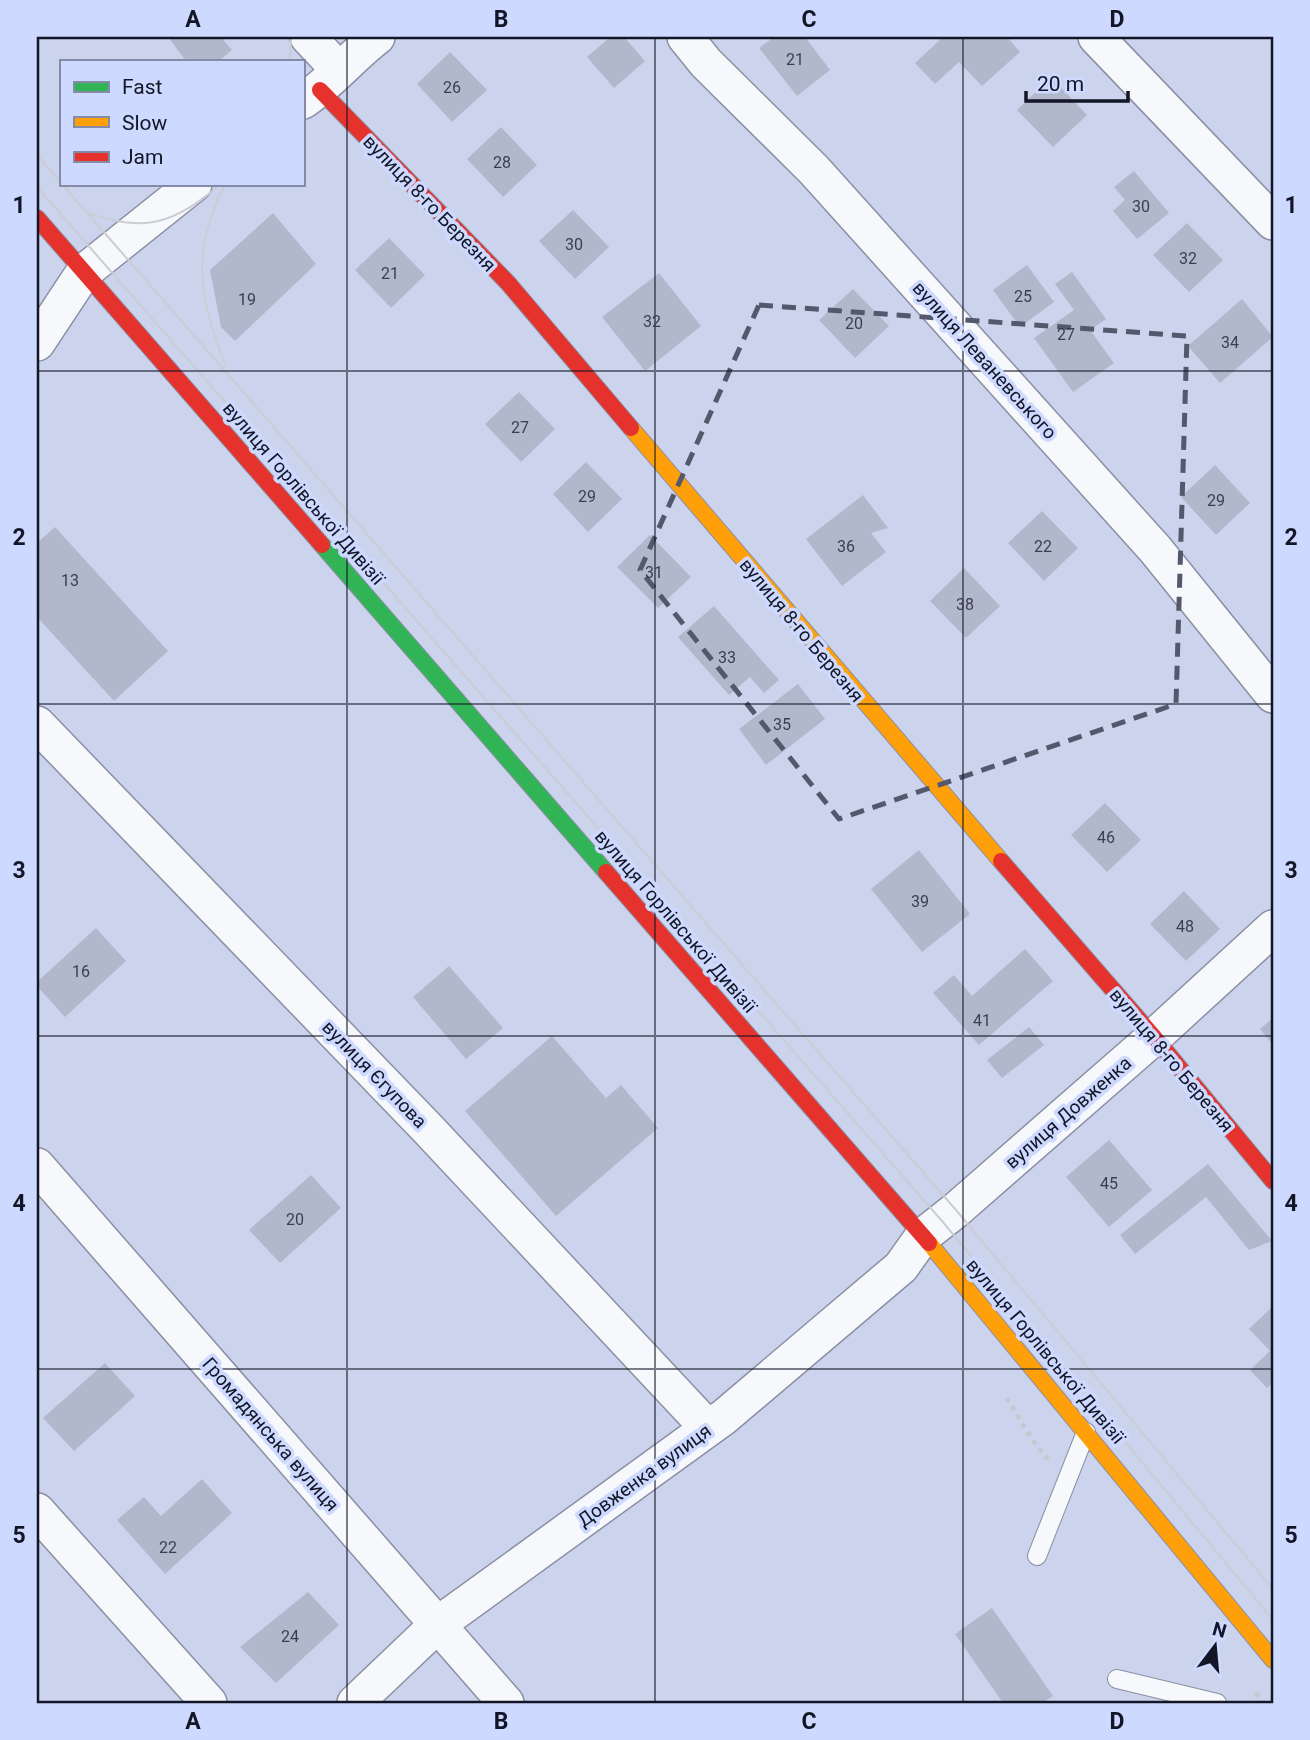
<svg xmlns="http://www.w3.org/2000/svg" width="1310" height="1740" font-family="Roboto,sans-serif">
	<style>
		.building { fill: #b2b8cc }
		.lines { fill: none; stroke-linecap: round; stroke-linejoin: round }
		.lane-casing { stroke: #8b8fa3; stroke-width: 20 }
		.street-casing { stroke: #8b8fa3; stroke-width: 38 }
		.fast-casing { stroke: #8b8fa3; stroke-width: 18 }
		.slow-casing { stroke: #8b8fa3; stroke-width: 18 }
		.jam-casing { stroke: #8b8fa3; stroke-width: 18 }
		.path { stroke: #c5c8cf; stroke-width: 4.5; stroke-dasharray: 5 5; stroke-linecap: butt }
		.lane { stroke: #f7f8fc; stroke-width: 18 }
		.street { stroke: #f7f8fc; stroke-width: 35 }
		.fast { stroke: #30b455; stroke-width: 16 }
		.slow { stroke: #ff9f0a; stroke-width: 16 }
		.jam { stroke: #e5322d; stroke-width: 16 }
		.tram { stroke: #cbcdd5; stroke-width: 2 }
		.marked { fill: none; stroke: #53586c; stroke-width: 5; stroke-dasharray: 14 9; stroke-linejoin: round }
		.grid { fill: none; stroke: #121626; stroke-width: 2; stroke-opacity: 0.55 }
		.labels { text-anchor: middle; stroke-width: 7; stroke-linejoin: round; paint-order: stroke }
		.number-label { font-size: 16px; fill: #3a3e50 }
		.street-label { font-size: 19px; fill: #121626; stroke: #ced9ff }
		.neatline { fill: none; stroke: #121626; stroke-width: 2.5 }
		.grid-label { font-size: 23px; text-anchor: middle; font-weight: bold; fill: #121626 }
	</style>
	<rect width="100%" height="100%" fill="#ccd3ed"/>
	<path class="building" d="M168,37H221L232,50L219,61H186Z
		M610,37H624L645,61L614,88L587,57Z
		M774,37H805L830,70L797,96L759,48Z
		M943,37H1007L1020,52L982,86L959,62L935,84L915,63Z
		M450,52L487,90L452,122L417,84Z
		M1051,77L1087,115L1053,147L1017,110Z
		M501,127L537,165L503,197L467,159Z
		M1134,171L1169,213L1137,239L1113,211L1125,200L1114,187Z
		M573,210L609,247L575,279L539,241Z
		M273,213L316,264L235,341L221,327L210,270Z
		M1187,223L1223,260L1189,292L1153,255Z
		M389,238L425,275L391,308L355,270Z
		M1027,265L1054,302L1020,327L993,290Z
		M1072,272L1106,319L1090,330L1114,363L1073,392L1034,338L1074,310L1055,284Z
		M659,273L701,326L645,371L602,317Z
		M853,289L889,326L855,358L819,320Z
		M1242,299L1273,337L1220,383L1188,346Z
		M519,392L555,429L521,462L485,424Z
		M586,462L622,499L588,532L553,494Z
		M1215,465L1250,503L1216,535L1181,497Z
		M863,495L888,528L871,533L886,552L842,586L806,539Z
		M1042,511L1078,548L1044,581L1008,543Z
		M55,527L168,651L114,701L37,617V543Z
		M650,535L691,577L658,608L617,567Z
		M964,568L1000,606L966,638L930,601Z
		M714,606L779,680L764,693L750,677L729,695L678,637Z
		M798,684L825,719L766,765L739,729Z
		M1105,803L1141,840L1107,872L1071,835Z
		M919,850L970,914L922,952L871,889Z
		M1184,891L1220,929L1186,961L1150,924Z
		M96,928L126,961L65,1017L37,986V982Z
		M1025,949L1053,981L979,1045L933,993L954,975L972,996Z
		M449,966L503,1028L466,1059L413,997Z
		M1273,1018V1045L1260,1029Z
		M1029,1027L1044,1045L1002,1078L987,1060Z
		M552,1036L606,1098L621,1085L658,1128L556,1216L465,1111Z
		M1109,1140L1152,1190L1109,1227L1066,1177Z
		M1208,1164L1272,1241L1249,1250L1206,1197L1135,1254L1120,1235Z
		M311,1175L341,1208L280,1263L249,1230Z
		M1273,1306V1382L1267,1388L1250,1370L1270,1351L1249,1329Z
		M105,1363L135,1396L74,1451L43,1418Z
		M202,1479L232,1513L165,1574L117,1520L144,1497L161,1516Z
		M308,1592L339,1625L276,1683L240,1647Z
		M992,1608L1053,1696L1042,1703H1003L955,1634Z"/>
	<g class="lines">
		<g class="lane-casing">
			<path id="lane" d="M1037,1556L1086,1432
				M1117,1679L1217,1703"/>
		</g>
		<g class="street-casing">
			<path id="street" d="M308,37L339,70
				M685,37L706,63L814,170L1155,549L1273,695
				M1096,37L1273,222
				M303,101C330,83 351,57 377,37
				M37,343L84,272L194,184
				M37,724L428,1129L708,1428
				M37,1166L506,1703
				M37,1511L209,1703
				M355,1703L437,1625L724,1417L901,1267L923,1236L956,1210L1154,1037L1273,928"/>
		</g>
		<g class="fast-casing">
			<path id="fast" d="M322,545L606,872"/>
		</g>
		<g class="slow-casing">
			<path id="slow" d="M631,428L1001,861
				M929,1243L1273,1660"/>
		</g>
		<g class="jam-casing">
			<path id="jam" d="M320,90L508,283L631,428
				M37,218L322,545
				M1001,861L1154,1037L1273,1181
				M606,872L929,1243"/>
		</g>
		<path class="path" d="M1006,1398C1021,1418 1030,1441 1048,1459
			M1256,1693L1264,1703"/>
		<use href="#lane" class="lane"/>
		<use href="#street" class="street"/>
		<use href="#fast" class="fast"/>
		<use href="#slow" class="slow"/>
		<use href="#jam" class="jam"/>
		<path class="tram" d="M290,61L291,37
			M37,155L61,183
			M62,184L956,1210L1273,1589
			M225,184C190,253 199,297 226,366
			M37,187L942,1221L1273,1620
			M87,213C147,233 173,224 221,184"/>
	</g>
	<path class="marked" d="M759,305L1187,336L1176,704L839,819L640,570Z"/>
	<path class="grid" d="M347,37V1703M655,37V1703M963,37V1703M37,371H1273M37,704H1273M37,1036H1273M37,1369H1273"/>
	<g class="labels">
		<g class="number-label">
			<text x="795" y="65">21</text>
			<text x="452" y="93">26</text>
			<text x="502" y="168">28</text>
			<text x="1141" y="212">30</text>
			<text x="574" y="250">30</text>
			<text x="1188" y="264">32</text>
			<text x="390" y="279">21</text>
			<text x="1023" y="302">25</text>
			<text x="247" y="305">19</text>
			<text x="652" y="327">32</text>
			<text x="854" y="329">20</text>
			<text x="1066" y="340">27</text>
			<text x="1230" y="348">34</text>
			<text x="520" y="433">27</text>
			<text x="587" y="502">29</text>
			<text x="1216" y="506">29</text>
			<text x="846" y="552">36</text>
			<text x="1043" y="552">22</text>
			<text x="654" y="578">31</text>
			<text x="70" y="586">13</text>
			<text x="965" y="610">38</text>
			<text x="727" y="663">33</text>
			<text x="782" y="730">35</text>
			<text x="1106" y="843">46</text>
			<text x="920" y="907">39</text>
			<text x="1185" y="932">48</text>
			<text x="81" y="977">16</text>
			<text x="982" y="1026">41</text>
			<text x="1109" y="1189">45</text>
			<text x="295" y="1225">20</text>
			<text x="168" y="1553">22</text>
			<text x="290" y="1642">24</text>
		</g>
		<g class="street-label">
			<text transform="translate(430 203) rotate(46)" y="7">вулиця 8-го Березня</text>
			<text transform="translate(985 360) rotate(48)" y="7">вулиця Леваневського</text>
			<text transform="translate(304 493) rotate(49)" y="7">вулиця Горлівської Дивізії</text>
			<text transform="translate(802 630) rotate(50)" y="7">вулиця 8-го Березня</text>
			<text transform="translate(676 921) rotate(49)" y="7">вулиця Горлівської Дивізії</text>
			<text transform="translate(1172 1060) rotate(50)" y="7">вулиця 8-го Березня</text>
			<text transform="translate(375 1074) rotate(46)" y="7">вулиця Єгупова</text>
			<text transform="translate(1068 1112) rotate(-41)" y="7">вулиця Довженка</text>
			<text transform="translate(1046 1351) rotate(50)" y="7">вулиця Горлівської Дивізії</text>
			<text transform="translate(271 1434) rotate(49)" y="7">Громадянська вулиця</text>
			<text transform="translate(644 1475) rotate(-36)" y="7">Довженка вулиця</text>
		</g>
	</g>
	<rect width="1310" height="1740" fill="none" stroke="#ced9ff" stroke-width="77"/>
	<rect x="60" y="60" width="245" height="126" fill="#ced9ff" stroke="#838ba8" stroke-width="2"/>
	<rect x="74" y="82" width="35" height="10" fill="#30b455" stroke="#838ba8" stroke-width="2"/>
	<text x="122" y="94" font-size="21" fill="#121626">Fast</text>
	<rect x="74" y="117" width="35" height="10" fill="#ff9f0a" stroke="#838ba8" stroke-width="2"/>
	<text x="122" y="130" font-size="21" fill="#121626">Slow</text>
	<rect x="74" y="152" width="35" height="10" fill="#e5322d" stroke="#838ba8" stroke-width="2"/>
	<text x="122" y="164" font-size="21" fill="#121626">Jam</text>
	<g transform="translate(1215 1646) rotate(16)" stroke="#ced9ff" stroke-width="5" paint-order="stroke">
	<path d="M0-5L12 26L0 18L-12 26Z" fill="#121626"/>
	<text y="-10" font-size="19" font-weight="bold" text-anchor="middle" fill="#121626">N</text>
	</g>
	<path d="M1026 91v10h102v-10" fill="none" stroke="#121626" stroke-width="3.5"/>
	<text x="1037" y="91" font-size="21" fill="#121626" stroke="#ced9ff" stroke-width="5" paint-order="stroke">20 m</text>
	<rect x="38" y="38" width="1234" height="1664" class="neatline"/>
	<g class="grid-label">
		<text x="193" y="27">A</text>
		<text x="501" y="27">B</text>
		<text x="809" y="27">C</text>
		<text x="1117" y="27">D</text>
		<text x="19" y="213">1</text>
		<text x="1291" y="213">1</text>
		<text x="19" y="545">2</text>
		<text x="1291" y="545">2</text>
		<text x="19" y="878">3</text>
		<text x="1291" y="878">3</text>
		<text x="19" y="1211">4</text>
		<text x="1291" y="1211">4</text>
		<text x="19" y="1543">5</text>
		<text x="1291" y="1543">5</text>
		<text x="193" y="1729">A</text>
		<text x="501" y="1729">B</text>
		<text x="809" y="1729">C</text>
		<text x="1117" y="1729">D</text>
	</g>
</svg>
